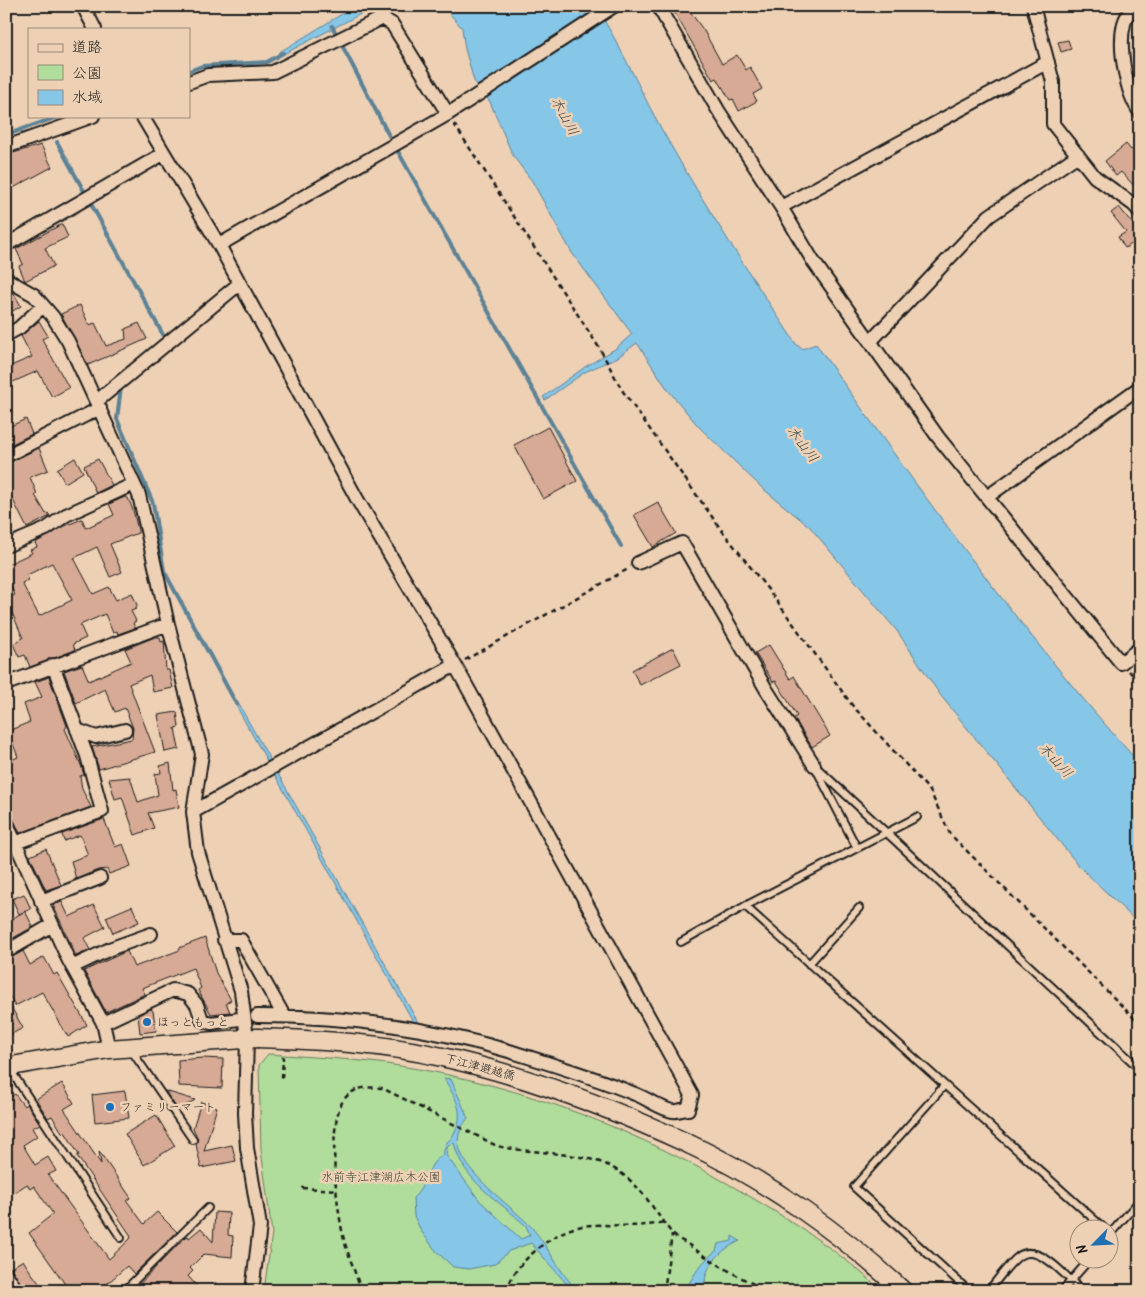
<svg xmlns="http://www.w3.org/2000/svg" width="1146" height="1297" font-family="Kalam,'Klee One',sans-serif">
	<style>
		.green { fill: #b0dd9b; stroke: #667c5c }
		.water { fill: #86c6e7; stroke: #5c8296; fill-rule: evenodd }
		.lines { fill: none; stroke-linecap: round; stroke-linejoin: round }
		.stream { stroke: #5c8296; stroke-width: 4 }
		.building { fill: #d7aa95; stroke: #1c1c1c; fill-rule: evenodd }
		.lane-casing { stroke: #1c1c1c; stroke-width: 10 }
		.street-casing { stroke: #1c1c1c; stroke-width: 16 }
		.secondary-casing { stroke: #1c1c1c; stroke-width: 21 }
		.path { stroke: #1c1c1c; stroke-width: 2.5; stroke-dasharray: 5 4; stroke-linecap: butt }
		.lane { stroke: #eed1b5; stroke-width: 6 }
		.street { stroke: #eed1b5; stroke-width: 12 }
		.secondary { stroke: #eed1b5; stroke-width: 18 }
		.secondary-bridge-casing { stroke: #1c1c1c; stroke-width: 21; stroke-linecap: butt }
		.secondary-bridge { stroke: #eed1b5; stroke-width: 18 }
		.poi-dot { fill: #1f6fb2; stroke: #eed1b5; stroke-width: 2 }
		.labels { text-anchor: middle; stroke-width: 5; stroke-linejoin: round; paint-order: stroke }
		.poi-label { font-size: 12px; fill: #1c1c1c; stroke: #eed1b5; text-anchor: start }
		.street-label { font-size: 12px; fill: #1c1c1c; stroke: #eed1b5 }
		.park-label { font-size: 12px; fill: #3a4335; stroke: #eed1b5 }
		.water-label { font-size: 14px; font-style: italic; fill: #36464f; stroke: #eed1b5 }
	</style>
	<rect width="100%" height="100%" fill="#eed1b5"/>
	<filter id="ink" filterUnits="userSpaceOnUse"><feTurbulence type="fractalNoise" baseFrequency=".02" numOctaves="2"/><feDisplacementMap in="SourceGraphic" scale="10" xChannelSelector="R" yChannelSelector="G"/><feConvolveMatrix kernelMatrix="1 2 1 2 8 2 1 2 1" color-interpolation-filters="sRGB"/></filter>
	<g filter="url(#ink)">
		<path class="green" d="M268,1054C312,1057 356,1059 400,1066C524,1085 642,1132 749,1196C795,1223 843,1254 882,1291H264L272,1233L261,1150L259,1065Z"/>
		<path class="water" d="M355,6H376L280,56L278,53Z
			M443,6H595C623,48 641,94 666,137C706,208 751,276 796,344L802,349L816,344C918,489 1021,632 1140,764V925L1079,866L941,696L897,631L810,527L762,488L699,427L668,390L637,343L618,357L585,372L545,400L543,397L585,367L615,349L632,334L572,253L532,181L513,156L490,102L474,81L465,49L462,28Z
			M237,701L419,1024L414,1023L234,702Z
			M444,1078L451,1079L468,1118C465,1122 461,1127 460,1131C447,1165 515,1207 533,1229C550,1249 559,1272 578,1291H573L531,1243L509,1251L495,1264L469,1269L453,1267L436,1251L421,1231L414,1216L413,1198C427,1187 426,1163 443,1155L446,1143C453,1138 453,1135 457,1127C464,1108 453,1095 444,1078ZM454,1143C463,1182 499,1200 526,1226L530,1235L521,1239L480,1201L446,1155L448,1145Z
			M732,1236L740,1241C724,1248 706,1263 705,1282L694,1291H685C694,1274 701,1262 716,1251L718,1244L732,1241Z"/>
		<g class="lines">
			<path class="stream" d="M332,26L387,132L621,546
				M189,71L202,66L267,62L283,53
				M6,135L60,116
				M57,142L167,342
				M121,387L117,419L153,503L164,571L237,705"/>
		</g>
		<path class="building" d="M671,6H686L704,31L722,64L737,55L746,70L750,67L762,89L753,94L757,101L739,111L733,99L730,100L717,78L713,80Z
			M1068,40L1071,49L1061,52L1058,42Z
			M1140,143V192L1121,172L1116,176L1105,161L1126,144L1131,150Z
			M41,145L52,167L6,192V155Z
			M1119,207L1136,228L1140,226V239L1125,248L1118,237L1126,232L1111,213Z
			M62,224L68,237L45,248L54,266L25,281L19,266L23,264L16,249Z
			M6,288L13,292L21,306L6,315Z
			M80,305L89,325L95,323L106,346L126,339L125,329L139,323L147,339L88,365L61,314Z
			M39,321L48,336L42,339L69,388L52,397L38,371L6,385V368L32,357L21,336Z
			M26,419L32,434L10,445L6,436V428Z
			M548,427L577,481L543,499L514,445Z
			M39,448L48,470L30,477L37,494L35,495L46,514L48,513L50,516L27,528L6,486V464Z
			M75,458L83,472L65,483L57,469Z
			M98,459L112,485L96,493L84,466Z
			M125,497L128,498L133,510L138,530V533L110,544L122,572L110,577L97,547L74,558L93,594L109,587L116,600L132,593L137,605L136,609L131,611L136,621L133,623L135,628L118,634L117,631L113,633L105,614L80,625L86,638L73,644L75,650L30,667L25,655L19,657L13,644L23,638L6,599L15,595L6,576V565L32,553L30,550L37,547L35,543L65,526L82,519L86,528L114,515L109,504ZM52,563L72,600L39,616L22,583L28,580L27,575Z
			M658,502L676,533L653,547L634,515Z
			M155,637H160L161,642L164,641L166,670H169L173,688L153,692L150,675L129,684L155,752L99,769L92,747L132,739L133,728L125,708L115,712L105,689L76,703L64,671L82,665L89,681L131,662L125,649Z
			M769,645L790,679L794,676L830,736L812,747L794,718L797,716L776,681L773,682L755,653Z
			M673,648L681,664L640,685L632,670Z
			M49,677L67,726L65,729L81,765L84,775L80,776L82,789L91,807L20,833L6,803V762L18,757L8,731L30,722L24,704L42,697L35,682Z
			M177,712L179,727L175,728L179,749L165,752L158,715Z
			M170,763L173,790L176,789L179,807L148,813L154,828L135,835L122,797L115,799L109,779L130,777L138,802L158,795L155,774L161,773L160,766Z
			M104,819L115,847L123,844L131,866L109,874L107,869L98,870L76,879L71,861L88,855L80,835L64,841L62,834Z
			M46,849L61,885L46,890L30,856Z
			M24,894L31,909L19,914L12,899Z
			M62,902L69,917L94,905L105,927L84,938L90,950L76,956L53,905Z
			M132,906L139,922L113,933L106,917Z
			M25,911L33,927L6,942V918L8,921Z
			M205,938L216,973L231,1000L226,1003L230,1012L211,1014L198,990L201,988L193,968L142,988L145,994L106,1012L84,971L127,951L134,967L180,950L179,948Z
			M23,951L30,965L44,957L54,975L57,973L87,1025L68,1037L42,992L15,1006L6,989V960Z
			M6,998L23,1028L6,1037Z
			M151,1009L153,1011L156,1031L140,1033L138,1015Z
			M203,1058L223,1059L222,1088L179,1086L178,1060Z
			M62,1083L74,1103L64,1109L101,1164L99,1151L131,1198L127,1201L144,1224L157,1212L177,1232L134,1274L127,1266L99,1291H70L29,1233L53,1214L34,1186L30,1189L27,1184L6,1198V1100L15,1094L24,1106L27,1104L40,1124L32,1128L37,1136L23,1145L35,1165L48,1157L56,1171L48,1175L109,1259L130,1239L131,1236L77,1156L79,1155L65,1132L63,1134L52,1116L48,1118L36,1099Z
			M125,1091L129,1118L95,1122L92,1095Z
			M165,1091L195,1100L178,1110Z
			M201,1102L217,1107L204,1151L232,1145L236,1161L201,1168L196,1144L198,1139L193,1128Z
			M156,1115L175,1146L144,1165L125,1134Z
			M215,1212L229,1213L228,1235L233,1236L232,1257L204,1254L190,1268L193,1271L188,1276L201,1291H133L183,1239L188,1236L189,1238L201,1228L213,1242Z
			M23,1260L30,1271L45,1291H25L11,1268Z"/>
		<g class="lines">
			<g class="lane-casing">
				<path id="lane" d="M857,848L814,765L1140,1069
					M745,906L917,817
					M681,942L745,906L1106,1230
					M809,964L859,908
					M131,1050L193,1140
					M9,1068L121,1238
					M944,1086L854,1187L969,1291
					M1110,1234L1140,1200
					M124,1291L208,1208
					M988,1291C998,1280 1007,1265 1019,1256C1039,1242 1068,1279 1082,1291
					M1062,1291L1089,1260"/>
			</g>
			<g class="street-casing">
				<path id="street" d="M83,6L95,29
					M658,6L718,110L781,207L813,261L938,437L1121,663L1140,648
					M1033,6L1053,82V124L1095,177L1134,205L1140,212
					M1132,6C1130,12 1125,18 1124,24C1118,47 1126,94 1140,112
					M189,82L208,75L273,72L382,18L392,24L448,114
					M142,116L219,245L357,499L455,665L692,1095L688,1109C683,1109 677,1112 673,1111C660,1109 647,1098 635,1094C594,1077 551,1064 509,1051C428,1027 342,1016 257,1016
					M6,147L93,116
					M781,207L1048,62
					M6,245L163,154
					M219,245L448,114L614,6
					M6,279L34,295L53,317L68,341L139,495L168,624L202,754L193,812L198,852L241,991L247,1038L245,1113L247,1148L260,1226L252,1291
					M6,335L19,328L43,306
					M870,342L989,216L1078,155
					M97,401L239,284
					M6,456L100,408
					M987,497L1140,387
					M6,546L46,529L66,515L134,484
					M638,563L682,543L766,689L814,765
					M6,684L168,624
					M77,730L96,737L125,730
					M193,812L455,665
					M6,822L68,959L103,1023L109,1049
					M15,843L102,811L87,756L53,665
					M41,901L100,878
					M224,940H241L284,1016
					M6,952L52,925
					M72,967L112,948L151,934
					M103,1023L173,990L188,994L197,1005L202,1020L211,1023L239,1019
					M6,1274L17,1291"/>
			</g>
			<g class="secondary-casing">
				<path id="secondary" d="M6,1067L109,1049L257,1038
					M691,1145C766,1180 842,1234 903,1291"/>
			</g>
			<path class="path" d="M454,124L600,349L622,390L720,528L773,596L852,705L930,791L950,834L1140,1024
				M465,660L628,569
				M1129,671L1140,683
				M282,1078L283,1056
				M302,1188L337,1190
				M328,1285L361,1289
				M361,1291C356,1274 349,1257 344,1240C337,1211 325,1118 346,1097C357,1086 368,1087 382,1088L497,1146C531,1154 584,1151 613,1168C642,1185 651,1207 671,1232C675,1238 683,1241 689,1245C714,1263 740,1278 768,1291
				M507,1291C512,1273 521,1263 535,1251C586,1207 608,1235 664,1222
				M664,1291L672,1234"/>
			<use href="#lane" class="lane"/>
			<use href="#street" class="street"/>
			<use href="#secondary" class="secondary"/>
			<g class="secondary-bridge-casing">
				<path id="secondary-bridge" d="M257,1038C319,1040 381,1043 442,1057C528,1076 611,1108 691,1145"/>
			</g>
			<use href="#secondary-bridge" class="secondary-bridge"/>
		</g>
	</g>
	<g class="poi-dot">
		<circle cx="147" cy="1022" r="5"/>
		<circle cx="110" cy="1107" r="5"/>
	</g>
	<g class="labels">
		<g class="poi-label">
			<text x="157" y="1026">ほっともっと</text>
			<text x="120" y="1111">ファミリーマート</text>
		</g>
		<g class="street-label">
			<text transform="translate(480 1067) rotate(15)" y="4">下江津避越僑</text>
		</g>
		<g class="park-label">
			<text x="381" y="1181">水前寺江津湖広木公園</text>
		</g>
		<g class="water-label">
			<text transform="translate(565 116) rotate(61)" y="5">木山川</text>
			<text transform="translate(803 444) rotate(52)" y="5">木山川</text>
			<text transform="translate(1056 760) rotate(47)" y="5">木山川</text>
		</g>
	</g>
	<rect width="1146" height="1297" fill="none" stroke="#eed1b5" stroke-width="25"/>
	<rect x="12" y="12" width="1121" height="1272" fill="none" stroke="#1c1c1c" stroke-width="2" filter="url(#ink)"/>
	<rect x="28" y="28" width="162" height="90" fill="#eed1b5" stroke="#9a8978"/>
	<rect x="38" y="44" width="25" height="8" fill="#eed1b5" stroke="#9a8978"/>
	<text x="72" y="52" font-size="15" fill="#1c1c1c">道路</text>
	<rect x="38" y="65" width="25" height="15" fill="#b0dd9b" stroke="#9a8978"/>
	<text x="72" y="78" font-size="15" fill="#1c1c1c">公園</text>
	<rect x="38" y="90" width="25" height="15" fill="#86c6e7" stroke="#9a8978"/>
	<text x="72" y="102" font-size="15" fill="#1c1c1c">水域</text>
	<g transform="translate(1094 1244) rotate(246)"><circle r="24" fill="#eed1b5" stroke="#9a8978"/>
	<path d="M0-4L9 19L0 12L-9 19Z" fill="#1f6fb2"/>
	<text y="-8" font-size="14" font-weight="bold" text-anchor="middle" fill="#1c1c1c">N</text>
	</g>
</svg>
